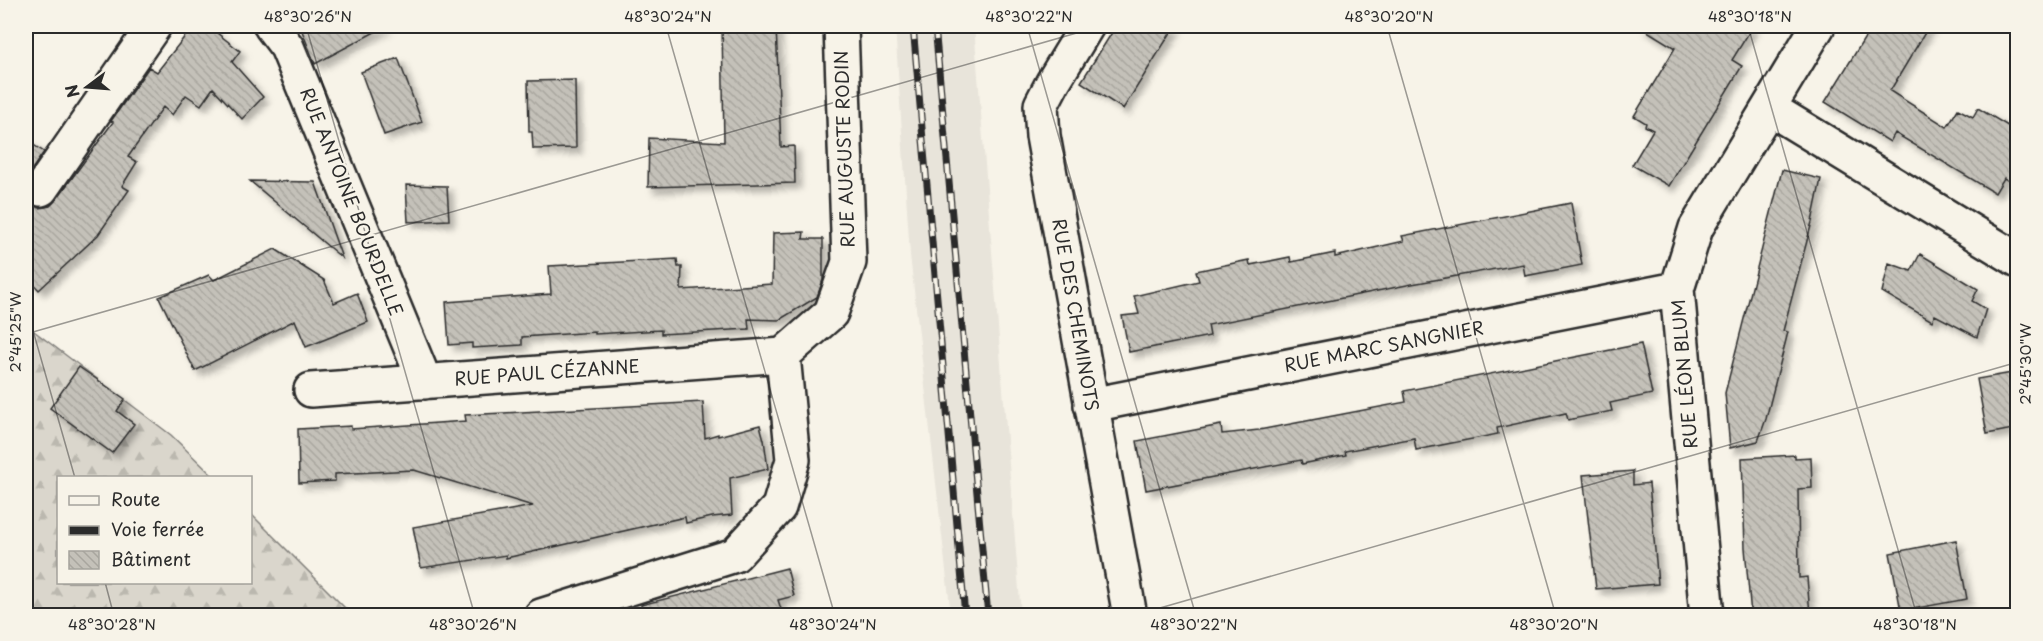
<svg xmlns="http://www.w3.org/2000/svg" width="2043" height="641" font-family="'Playpen Sans',sans-serif">
	<style>
		.built { fill: #e8e4da }
		.forest { fill: url(#forest-firs); stroke: #82807c; stroke-width: 1.5 }
		.building { fill: url(#building-back-hatch); stroke: #2b2b2b; stroke-width: 1.5; filter: url(#shadow) }
		.lines { fill: none; stroke-linecap: round; stroke-linejoin: round }
		.minor-casing { stroke: #2b2b2b; stroke-width: 38 }
		.minor { stroke: #f7f3e8; stroke-width: 33 }
		.rail-casing { stroke: #2b2b2b; stroke-width: 7 }
		.rail { stroke: #f7f3e8; stroke-width: 4.5; stroke-dasharray: 14; stroke-linecap: butt }
		.ticks { fill: none; stroke: #2b2b2b; stroke-width: 1.5; stroke-opacity: 0.45 }
		.labels { text-anchor: middle; stroke-width: 5; stroke-linejoin: round; paint-order: stroke }
		.street-label { font-size: 18px; fill: #2b2b2b; stroke: #f7f3e8 }
		.neatline { fill: none; stroke: #2b2b2b; stroke-width: 2 }
		.ticks-label { font-size: 15px; text-anchor: middle; fill: #2b2b2b }
	</style>
	<defs>
		<pattern id="forest-firs" width="22" height="20" patternUnits="userSpaceOnUse" patternTransform="scale(1.5)"><rect width="22" height="20" fill="#dad6cc"/><path d="M5 1l3.5 6h-7zM16 11l3.5 6h-7z" fill="#bbb8af"/></pattern>
		<pattern id="building-back-hatch" width="6" height="6" patternUnits="userSpaceOnUse" patternTransform="scale(1.5)"><rect width="6" height="6" fill="#c4c1b9"/><path d="M-1 5l2 2M0 0l6 6M5-1l2 2" fill="none" stroke="#a9a69f"/></pattern>
		<filter id="shadow"><feDropShadow dx="5.5" dy="5.5" stdDeviation="3" flood-color="#0004"/></filter>
	</defs>
	<rect width="100%" height="100%" fill="#f7f3e8"/>
	<filter id="ink" filterUnits="userSpaceOnUse"><feTurbulence type="fractalNoise" baseFrequency=".0167" numOctaves="2"/><feDisplacementMap in="SourceGraphic" scale="12" xChannelSelector="R" yChannelSelector="G"/><feConvolveMatrix kernelMatrix="1 2 1 2 8 2 1 2 1" color-interpolation-filters="sRGB"/></filter>
	<g filter="url(#ink)">
		<path class="built" d="M895,26H974L1021,615H951L910,255Z"/>
		<path class="forest" d="M26,325L171,435L214,477L58,478V582H250L251,514L352,615H26Z"/>
		<path class="building" d="M193,26H208L240,51L232,62L263,97L242,119L213,88L201,105L186,95L172,115L163,107L128,157L137,162L122,186L129,190L98,235L39,290L26,276V199L31,205L40,208L50,206L56,200L113,122L111,121L149,67L157,72Z
			M300,26H386L315,64Z
			M722,26H776L781,147L794,146L795,183L648,187L649,138L724,142Z
			M1116,26H1175L1123,109L1081,82Z
			M1639,26H1753L1732,60L1742,66L1669,186L1632,165L1653,130L1645,126L1646,123L1634,116L1675,48Z
			M1872,26H1929L1890,91L1947,127L1958,109L1973,117L1978,108L2018,132V187L2004,178L1995,193L1895,133L1890,142L1825,102Z
			M398,58L422,122L384,135L361,72Z
			M575,80L576,148L533,149L532,132H529L528,81Z
			M26,140L44,152L26,178Z
			M1782,170L1821,179L1812,222L1783,331L1788,332L1766,419L1758,441L1730,448L1725,393Z
			M250,181L315,182L342,258Z
			M406,185L447,186L449,220L408,222Z
			M1571,203L1582,265L1525,276L1523,264L1412,284L1208,325L1210,336L1129,352L1122,316L1139,314L1134,296L1199,281L1196,271L1249,260L1250,265L1290,257L1291,262L1335,253V257L1404,241L1402,236Z
			M804,232L803,239H823V280L817,297L779,320L748,319L749,329L661,334V330L595,334V332L522,337V345L472,348V343L449,345L446,302L551,294L549,266L677,259L678,267H682L681,290L772,284L773,233Z
			M275,249L324,280L334,303L357,293L368,322L306,347L295,320L195,371L159,297L209,275L214,280Z
			M1920,254L1978,289L1972,301L1986,309L1977,337L1935,315L1932,321L1882,292L1889,263L1911,271Z
			M1641,344L1652,394L1610,403L1612,411L1568,420L1566,413L1497,428L1498,434L1416,450L1414,438L1345,451L1346,455L1302,464L1301,460L1146,490L1137,441L1221,425L1222,434L1259,430L1338,415L1406,402L1404,391Z
			M79,367L125,399L117,411L134,424L112,453L50,408Z
			M2018,372V428L1987,434L1977,379Z
			M703,402L705,438L718,434V436L760,425L764,440L768,469L730,478L732,515L712,517L686,523L685,517L506,558V555L421,568L413,527L533,506L414,470L335,474V481L299,483L298,429L351,426V429L466,421L465,415Z
			M1795,455V458L1811,457L1812,488L1798,489L1799,578L1807,577L1810,615H1751L1745,548L1742,458Z
			M1633,471V485L1649,483L1658,584L1596,589L1583,475Z
			M1956,540L1967,599L1901,611L1890,553Z
			M787,568L794,596L778,600L783,615H642L641,605Z"/>
		<g class="lines">
			<g class="minor-casing">
				<path id="minor" d="M271,26L287,47L425,382
					M1087,26L1053,82L1041,105L1043,136L1130,616
					M1769,108L2018,260
					M41,189L154,26
					M783,355L831,313L849,262L841,26
					M311,390L783,355
					M1091,405L1677,289
					M541,616L735,555L779,507L793,460L783,355
					M1707,616L1677,289L1696,228L1818,26"/>
			</g>
			<use href="#minor" class="minor"/>
			<g class="rail-casing">
				<path id="rail" d="M913,26L965,616
					M935,26L988,616"/>
			</g>
			<use href="#rail" class="rail"/>
		</g>
	</g>
	<path class="ticks" d="M306,26L475,616M666,26L835,616M1027,26L1196,616M1387,26L1556,616M1748,26L1917,616M26,306L75,478M26,334L1101,26M105,582L114,616M1132,616L2018,362"/>
	<g class="labels">
		<g class="street-label">
			<text transform="translate(845 149) rotate(-92)" y="6">RUE AUGUSTE RODIN</text>
			<text transform="translate(351 202) rotate(68)" y="6">RUE ANTOINE BOURDELLE</text>
			<text transform="translate(1075 315) rotate(80)" y="6">RUE DES CHEMINOTS</text>
			<text transform="translate(1384 347) rotate(-11)" y="6">RUE MARC SANGNIER</text>
			<text transform="translate(547 373) rotate(-4)" y="6">RUE PAUL CÉZANNE</text>
			<text transform="translate(1685 374) rotate(-95)" y="6">RUE LÉON BLUM</text>
		</g>
	</g>
	<rect width="2043" height="641" fill="none" stroke="#f7f3e8" stroke-width="66"/>
	<rect x="57" y="476" width="195" height="108" fill="#f7f3e8" stroke="#a5a39c" stroke-width="1.5"/>
	<rect x="69" y="496" width="30" height="9" fill="#f7f3e8" stroke="#a5a39c" stroke-width="1.5"/>
	<text x="111" y="506" font-size="18" fill="#2b2b2b">Route</text>
	<rect x="69" y="526" width="30" height="9" fill="#2b2b2b" stroke="#a5a39c" stroke-width="1.5"/>
	<text x="111" y="536" font-size="18" fill="#2b2b2b">Voie ferrée</text>
	<rect x="69" y="551" width="30" height="18" fill="url(#building-back-hatch)" stroke="#a5a39c" stroke-width="1.5"/>
	<text x="111" y="566" font-size="18" fill="#2b2b2b">Bâtiment</text>
	<g transform="translate(87 87) rotate(254)" stroke="#f7f3e8" stroke-width="4.5" paint-order="stroke">
	<path d="M0-4.5L10 22L0 15L-10 22Z" fill="#2b2b2b"/>
	<text y="-9" font-size="16" font-weight="bold" text-anchor="middle" fill="#2b2b2b">N</text>
	</g>
	<rect x="33" y="33" width="1977" height="575" class="neatline"/>
	<g class="ticks-label">
		<text x="308" y="22">48°30'26"N</text>
		<text x="668" y="22">48°30'24"N</text>
		<text x="1029" y="22">48°30'22"N</text>
		<text x="1389" y="22">48°30'20"N</text>
		<text x="1750" y="22">48°30'18"N</text>
		<text transform="translate(16 332) rotate(-90)" y="5">2°45'25"W</text>
		<text transform="translate(2026 364) rotate(-90)" y="5">2°45'30"W</text>
		<text x="112" y="630">48°30'28"N</text>
		<text x="473" y="630">48°30'26"N</text>
		<text x="833" y="630">48°30'24"N</text>
		<text x="1194" y="630">48°30'22"N</text>
		<text x="1554" y="630">48°30'20"N</text>
		<text x="1915" y="630">48°30'18"N</text>
	</g>
</svg>
